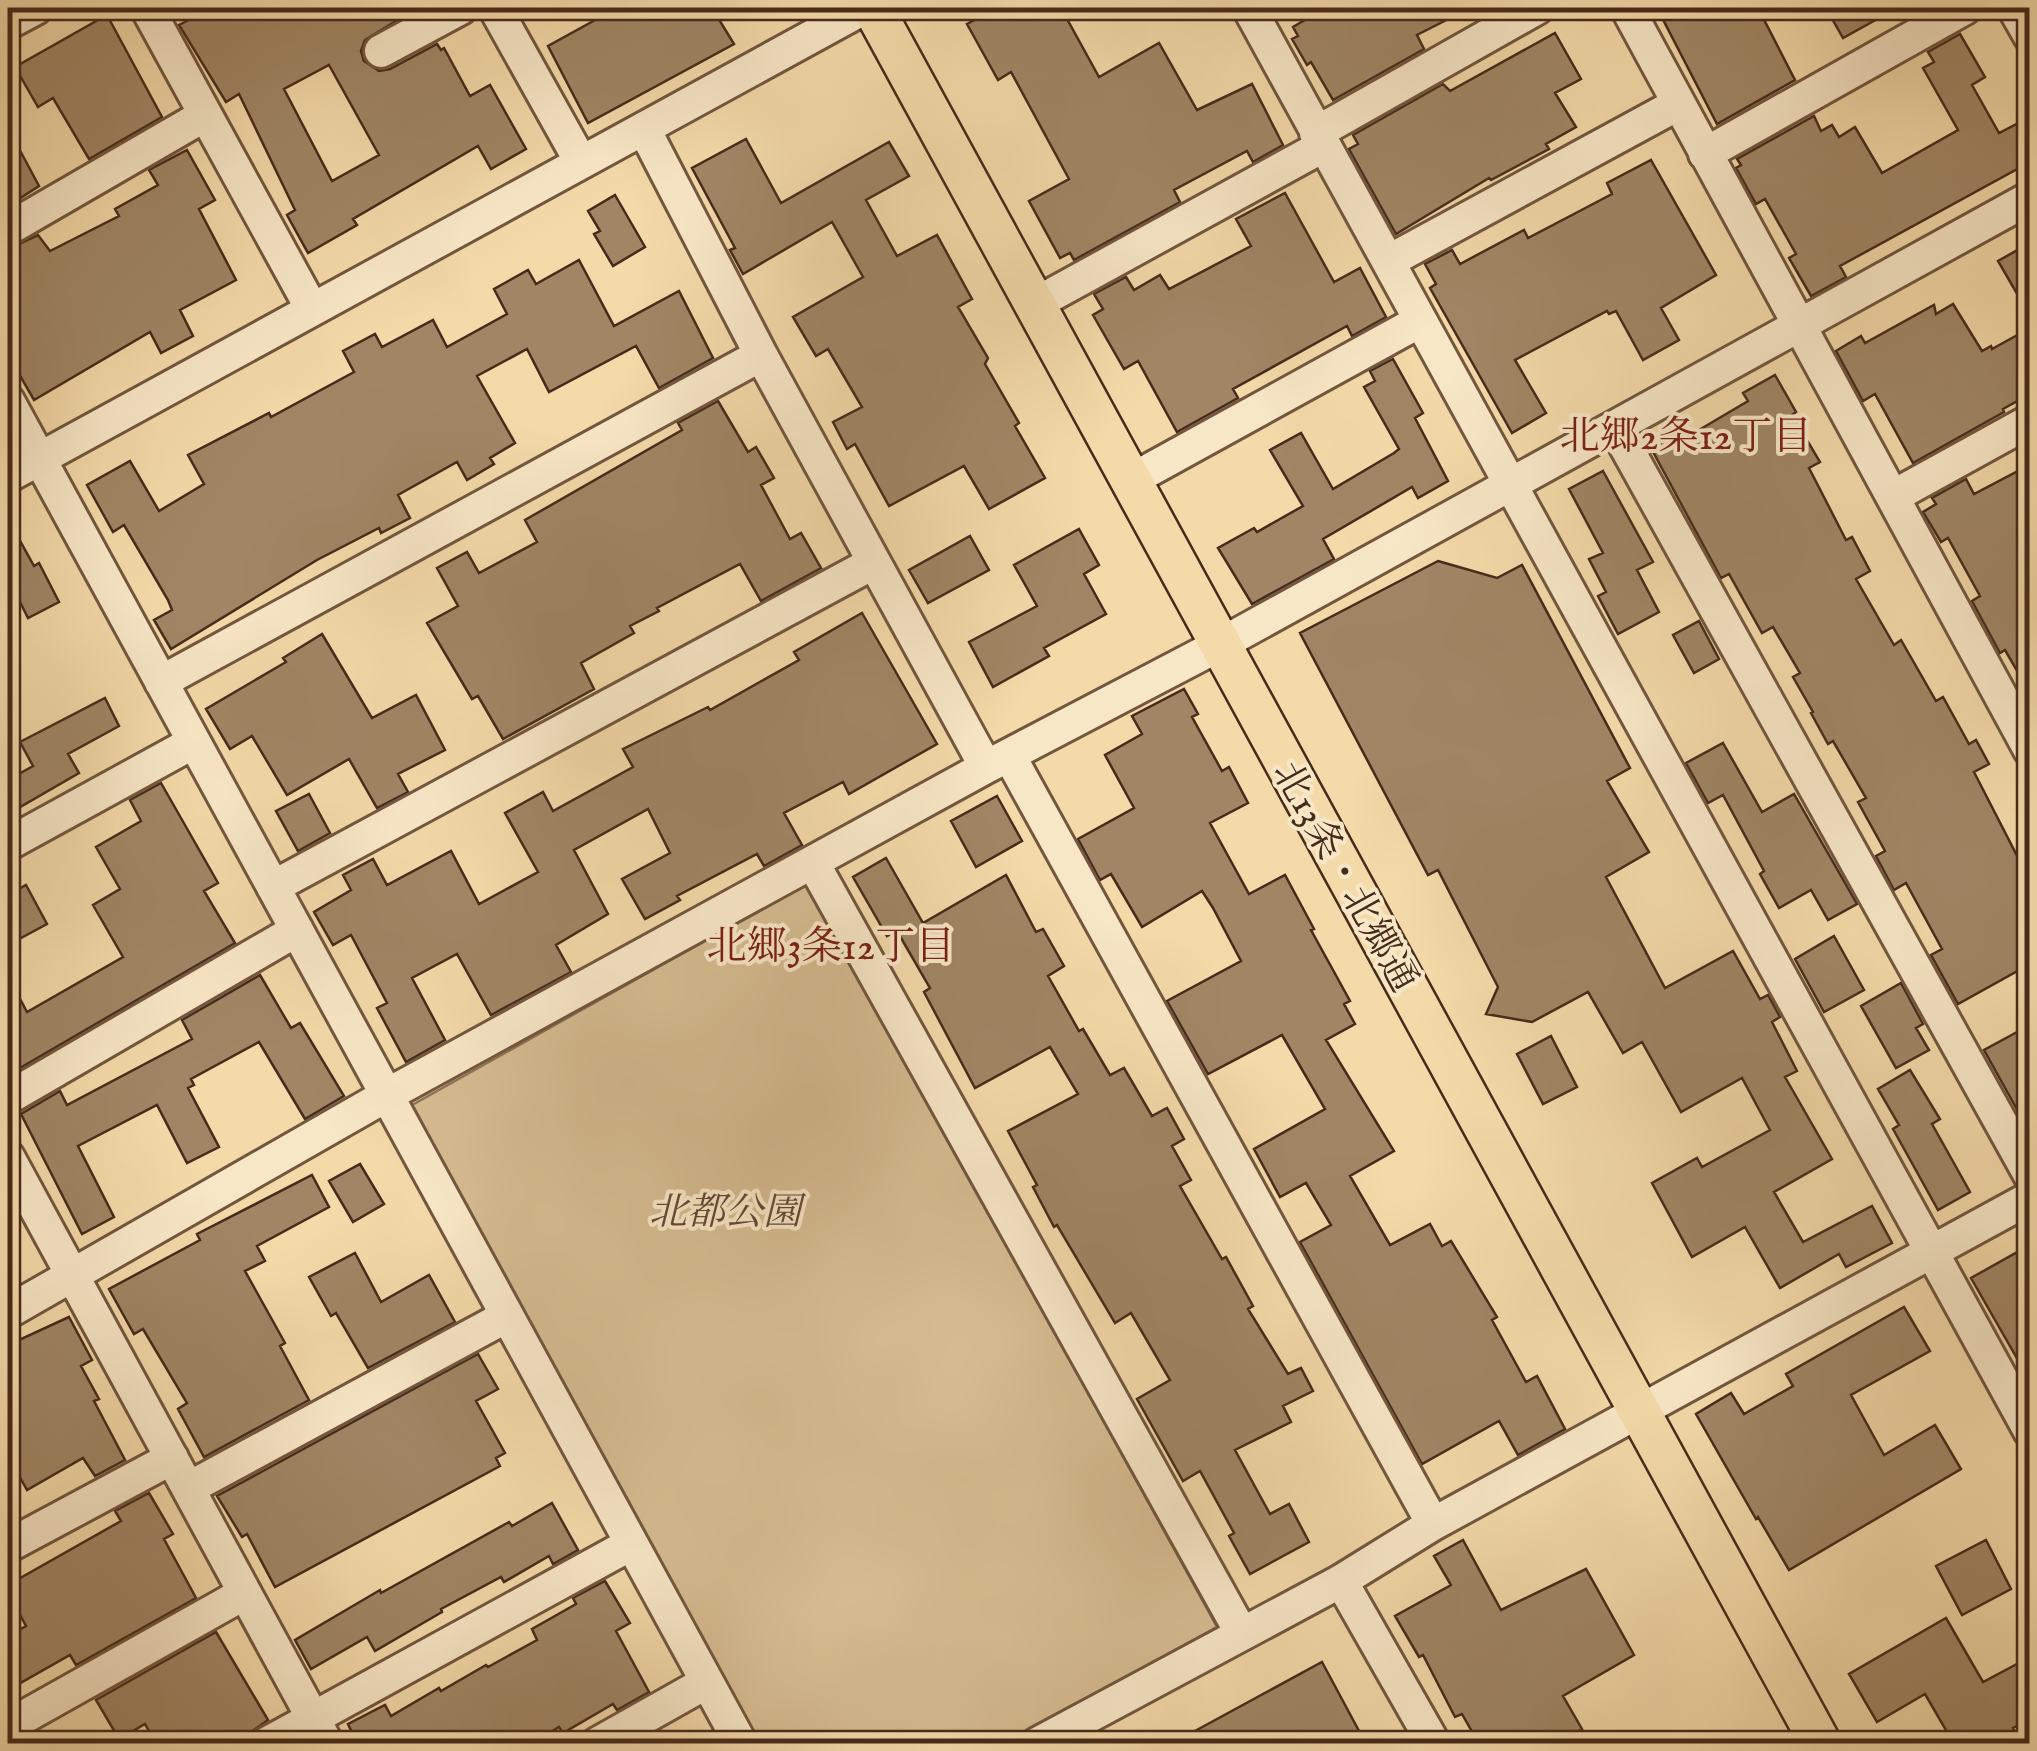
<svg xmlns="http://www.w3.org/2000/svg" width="2037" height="1751" font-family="'IM FELL English','Noto Serif JP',serif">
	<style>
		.green { fill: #d6bc91; stroke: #8e7356; stroke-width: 2.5 }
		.building { fill: #a08665; stroke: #462a1b; stroke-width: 2.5; fill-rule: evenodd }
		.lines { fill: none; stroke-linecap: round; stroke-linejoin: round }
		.minor-casing { stroke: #72563e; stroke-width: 38 }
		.major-casing { stroke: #462a1b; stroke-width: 45 }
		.minor { stroke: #f8e7c7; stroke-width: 32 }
		.major { stroke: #f4daa9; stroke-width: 40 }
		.labels { text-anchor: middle; stroke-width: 8; stroke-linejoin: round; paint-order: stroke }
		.street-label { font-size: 38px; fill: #462a1b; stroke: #f8e7c7 }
		.park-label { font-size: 38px; font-style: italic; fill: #634733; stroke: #f8e7c7 }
		.neighbourhood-label { font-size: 40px; fill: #7a1f14; stroke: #f8e7c7 }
	</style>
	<rect width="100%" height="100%" fill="#f4daa9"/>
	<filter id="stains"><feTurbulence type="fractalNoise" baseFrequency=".002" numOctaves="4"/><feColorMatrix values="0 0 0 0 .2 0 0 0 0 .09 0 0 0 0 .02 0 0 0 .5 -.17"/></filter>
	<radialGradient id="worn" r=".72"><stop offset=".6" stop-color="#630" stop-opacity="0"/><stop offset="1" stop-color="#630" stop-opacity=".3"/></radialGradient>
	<path class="green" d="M808,883L1217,1627L1005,1743H759L405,1109Z"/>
	<path class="building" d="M213,8H417L365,40L361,51L364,61L379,71L390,69L437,44L441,50L444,48L470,96L490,85L526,149L491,169L478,146L353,219L357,225L308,253L287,215L295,210L239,94L226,102L179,25ZM329,65L379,155L332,181L284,89Z
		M617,8H712L734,44L588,123L548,46Z
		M997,8H1061L1099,77L1159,43L1197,110L1252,84L1283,145L1253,162L1247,151L1174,190L1180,202L1074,260L1070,253L1060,258L1029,201L1069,179L1011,72L998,80L967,24Z
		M1325,8H1470L1417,35L1424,49L1333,100L1311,62L1307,65L1292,39L1298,36L1293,27Z
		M1657,8H1758L1795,80L1717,124Z
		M1826,8H1897L1843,38Z
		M107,15L162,117L89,159L53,98L38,107L15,67Z
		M1555,33L1581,79L1555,93L1576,127L1546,144L1549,149L1491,180L1489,178L1396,234L1349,149L1358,144L1353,135L1443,84L1450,91Z
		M1960,34L1985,77L1972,85L1999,133L2030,117V162L1840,266L1846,277L1811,296L1789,258L1796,254L1765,199L1756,204L1736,168L1741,165L1737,159L1814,116L1821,131L1832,125L1839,137L1855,127L1882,173L1958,130L1923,68L1934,62L1928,52Z
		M8,128L39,186L8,206Z
		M746,139L781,203L889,142L909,176L866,200L897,256L937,235L972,299L958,307L988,358L985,364L1019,423L1015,426L1045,478L989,509L964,466L889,506L855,444L847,449L833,422L862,407L828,349L816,356L793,317L863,277L832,222L743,274L730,250L735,248L692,168Z
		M187,150L215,200L199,209L236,280L180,310L193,336L161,353L150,332L34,400L8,355V249L38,235L50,251L119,216L115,209L158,185L149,170Z
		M1651,160L1716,275L1661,308L1679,340L1643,360L1616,311L1609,314L1607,311L1515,360L1546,413L1512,433L1430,288L1436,284L1425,264L1452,250L1460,264L1524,230L1528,238L1612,194L1607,183Z
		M1285,193L1334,282L1360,268L1386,317L1352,336L1347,326L1233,389L1238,398L1177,432L1138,361L1124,369L1093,315L1103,309L1094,294L1126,277L1134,290L1160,275L1169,289L1251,246L1236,219Z
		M615,195L645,247L613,266L594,234L600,231L588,211Z
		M2030,243V316L1998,261Z
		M579,260L614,326L679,291L713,358L659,388L636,346L549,392L527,349L477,376L515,443L490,458L494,464L467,480L457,462L398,495L410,518L381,533L379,528L317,560L171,649L154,620L172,610L168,600L124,525L113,532L87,485L130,461L159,511L204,484L188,455L269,413L271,417L354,372L343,351L375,334L382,347L433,320L447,347L507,314L494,289L528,270L536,284Z
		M1953,304L1982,351L1991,346L1992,349L2030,328V394L2003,409L2004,412L1913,463L1875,394L1863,401L1836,351L1861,336L1865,343L1934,305L1936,314Z
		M1393,359L1423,413L1415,418L1448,481L1418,498L1412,487L1323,539L1334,559L1252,604L1218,548L1254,528L1257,532L1303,506L1270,450L1301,433L1333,489L1394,453L1399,449L1364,387L1375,381L1370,371Z
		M1775,375L1796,412L1792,415L1820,462L1809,468L1846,540L1852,537L1870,571L1856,579L1894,645L1901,640L1936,701L1943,697L1969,744L1976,740L1989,764L1974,772L2030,881V964L1958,1004L1931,955L1942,949L1906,883L1894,890L1876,856L1885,851L1858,802L1866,798L1833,741L1828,744L1811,713L1813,712L1793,677L1800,673L1773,627L1762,633L1729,574L1721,578L1651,448L1679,433L1682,440L1748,401L1743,393Z
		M718,401L748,452L756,447L774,478L761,485L790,539L801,533L821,568L761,601L740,564L657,608L659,611L630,626L634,633L581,663L594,689L503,739L478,696L472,699L427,623L458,606L437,568L467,552L479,573L537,542L525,520L682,430L678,423Z
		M2020,470L2030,490V693L2005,650L2000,653L1972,601L1980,596L1948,538L1941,542L1923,512L1936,504L1932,498L1966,479L1974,494Z
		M1603,471L1653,562L1637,570L1659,612L1618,634L1598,596L1606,592L1589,559L1603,553L1569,489Z
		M8,519L34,566L39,563L59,602L28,618L8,578Z
		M1079,529L1099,565L1084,574L1106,614L1044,648L1049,656L993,687L969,642L1037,606L1014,565Z
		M970,536L989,570L928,603L909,570Z
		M1438,561L1497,578L1522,565L1630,768L1607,781L1649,852L1606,877L1665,988L1733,951L1760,999L1768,995L1780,1017L1772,1022L1797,1071L1785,1077L1832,1159L1774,1192L1803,1242L1872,1206L1892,1243L1846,1267L1839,1254L1780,1288L1745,1227L1692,1257L1652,1183L1697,1158L1702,1167L1770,1130L1742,1078L1681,1112L1642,1042L1623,1053L1588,992L1532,1022L1486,1014L1498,987L1438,870L1428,875L1300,633Z
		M862,613L937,744L849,794L843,782L784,813L802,845L764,866L757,854L677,896L680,900L645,919L622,879L670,853L648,809L574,850L608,914L556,945L571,972L491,1015L457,954L412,978L445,1040L406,1062L377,1008L387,1003L351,935L333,945L314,912L351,890L343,875L373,859L387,885L451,851L479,904L538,872L505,813L543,792L553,811L633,767L623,749L708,707L710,710L799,660L794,652Z
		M1699,621L1719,659L1694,673L1673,635Z
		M322,634L372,718L416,695L445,750L398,774L408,792L377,808L349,759L287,795L252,736L230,749L206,709L286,662L283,658Z
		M1184,689L1198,714L1192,717L1222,771L1229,767L1248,803L1210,823L1249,894L1285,875L1314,929L1311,930L1350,1001L1344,1004L1355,1024L1326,1040L1394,1151L1350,1176L1390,1245L1430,1224L1442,1246L1451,1241L1497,1317L1492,1320L1526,1382L1537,1376L1565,1429L1518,1455L1499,1421L1422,1464L1300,1242L1331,1225L1306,1183L1280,1197L1254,1149L1325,1109L1282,1035L1208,1074L1167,1001L1241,961L1213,908L1202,891L1142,927L1111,874L1100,880L1078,839L1134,808L1105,755L1142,734L1132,716Z
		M105,698L119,726L68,754L79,773L8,814V780L33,766L20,742Z
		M1723,743L1762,812L1794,794L1857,904L1828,920L1811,890L1779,908L1760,874L1764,871L1723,795L1708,803L1686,763Z
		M161,783L218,883L204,891L235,943L8,1075V976L27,1012L123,957L93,905L120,889L96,847L141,821L130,800Z
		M309,794L330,833L298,851L276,811Z
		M997,796L1022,841L976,867L951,821Z
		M886,858L923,923L1006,875L1036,932L1043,929L1064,966L1048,976L1079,1031L1083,1029L1110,1075L1124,1068L1152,1116L1167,1108L1184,1139L1172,1146L1191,1180L1180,1186L1222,1259L1226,1257L1253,1306L1248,1309L1288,1374L1301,1368L1313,1391L1283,1406L1291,1422L1235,1450L1270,1514L1289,1504L1309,1542L1250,1574L1229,1536L1234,1533L1200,1471L1183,1481L1137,1399L1170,1380L1131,1313L1115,1323L1057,1225L1054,1227L1033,1187L1037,1185L1008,1131L1078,1094L1050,1047L975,1088L924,992L930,988L897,931L887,936L853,877Z
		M26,885L47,924L8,945V895Z
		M1834,936L1864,990L1824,1012L1795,959Z
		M260,975L291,1028L300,1023L344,1096L305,1119L259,1042L191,1079L194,1085L188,1088L219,1147L187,1163L157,1105L78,1146L114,1217L82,1234L21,1114L60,1091L67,1105L192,1039L182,1020Z
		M1901,983L1923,1024L1916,1028L1929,1050L1896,1068L1861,1006Z
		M2030,1025V1133L1984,1050Z
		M1551,1036L1577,1087L1543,1104L1517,1054Z
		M1910,1070L1940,1119L1932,1124L1970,1192L1938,1210L1893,1129L1899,1125L1878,1089Z
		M360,1164L384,1204L353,1222L329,1181Z
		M312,1175L329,1207L257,1246L265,1261L245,1271L285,1343L280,1346L309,1400L204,1457L178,1409L187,1403L143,1329L134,1334L109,1289L200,1240L197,1234Z
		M2030,1245V1381L1971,1278Z
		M355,1253L381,1302L429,1275L455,1322L368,1368L336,1313L331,1316L309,1277Z
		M1904,1307L1930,1351L1851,1395L1884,1455L1935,1425L1961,1469L1789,1570L1758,1517L1756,1519L1696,1414L1731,1393L1744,1414L1793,1386L1786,1374Z
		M69,1317L92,1360L81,1366L99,1399L94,1401L125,1460L95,1476L83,1458L27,1490L8,1456V1345Z
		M478,1354L498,1389L476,1401L505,1453L496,1458L500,1466L275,1587L247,1534L242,1537L217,1496Z
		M149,1493L173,1534L164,1539L196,1598L76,1665L70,1655L8,1690V1636L26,1626L8,1593V1585L121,1521L115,1511Z
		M552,1503L578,1550L553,1564L549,1556L504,1582L501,1577L441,1609L442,1612L375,1651L367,1637L311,1669L295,1640L380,1590L381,1593L509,1522L512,1526Z
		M1463,1540L1501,1610L1586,1569L1634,1655L1563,1696L1582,1729L1557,1744H1479L1462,1714L1455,1717L1423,1655L1419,1657L1395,1616L1451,1585L1434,1556Z
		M1986,1540L2011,1589L1962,1615L1936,1566Z
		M605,1581L630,1623L616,1631L649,1692L617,1710L613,1704L563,1733L559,1727L531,1744H347L354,1737L348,1724L385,1705L391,1716L439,1688L441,1691L486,1665L488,1667L537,1640L532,1629L576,1604L573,1598Z
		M1946,1618L1983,1682L2030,1657V1719L2013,1728L2022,1744H1954L1925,1694L1877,1722L1849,1674Z
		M216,1632L268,1720L250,1733L244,1744H156L145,1724L119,1739L96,1700Z
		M1322,1662L1366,1744H1171Z"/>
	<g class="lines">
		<g class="minor-casing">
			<path id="minor" d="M147,8L312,309
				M495,8L581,162
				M1249,8L2030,1431
				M1627,8L2030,750
				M2014,8L2030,36
				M8,23L36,8
				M381,51L461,8
				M644,129L761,355L986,767
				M1316,133L1537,8
				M1705,154L1965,8
				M8,229L205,115
				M1389,261L1678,104
				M1035,304L1323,146
				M8,401L741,1744
				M1615,427L2030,1175
				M8,476L864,8
				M1133,479L1420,321
				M1894,496L2030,421
				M161,682L761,355
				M1010,757L1433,1524
				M8,844L194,742
				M813,863L1242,1634
				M273,887L873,563
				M8,1098L297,930
				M8,1157L327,1744
				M8,1312L387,1095L986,767L1221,644L2030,198
				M189,1488L507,1316
				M8,1546L172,1458
				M1341,1581L1434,1744
				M8,1726L245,1593
				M266,1744L631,1544
				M597,1744L707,1682
				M1037,1744L1341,1581L1433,1524L2030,1198"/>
		</g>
		<g class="major-casing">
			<path id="major" d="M873,8L1821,1744"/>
		</g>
		<use href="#minor" class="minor"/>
		<use href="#major" class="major"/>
	</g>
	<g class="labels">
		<g class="street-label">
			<text transform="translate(1346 876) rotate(61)" y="13">北13条・北郷通</text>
		</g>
		<g class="park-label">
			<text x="725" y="1224">北都公園</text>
		</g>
		<g class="neighbourhood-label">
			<text x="1686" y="449">北郷2条12丁目</text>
			<text x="831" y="959">北郷3条12丁目</text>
		</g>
	</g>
	<rect width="2037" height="1751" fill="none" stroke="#f4daa9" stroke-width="40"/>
	<rect x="10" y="10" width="2017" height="1731" fill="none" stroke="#462a1b" stroke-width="5"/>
	<rect x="20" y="20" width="1997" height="1711" fill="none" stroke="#462a1b" stroke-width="2.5"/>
	<rect width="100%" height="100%" filter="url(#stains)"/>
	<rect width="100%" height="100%" fill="url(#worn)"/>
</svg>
